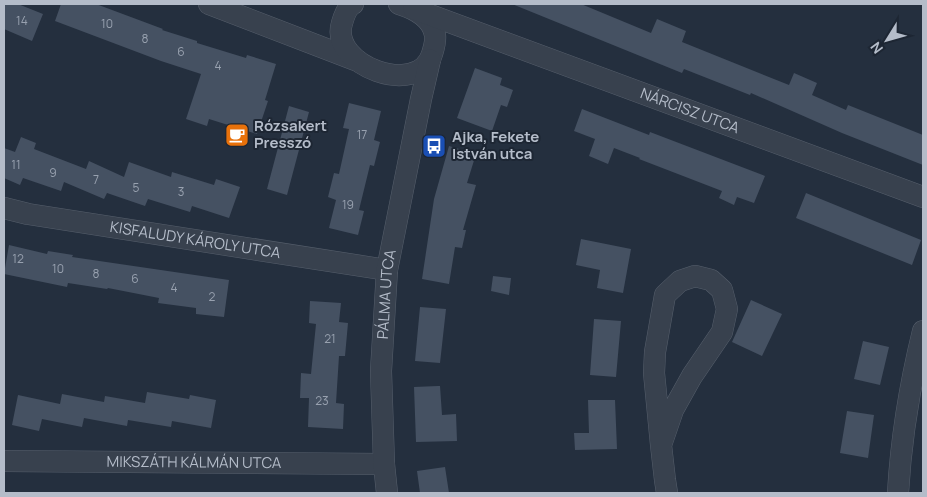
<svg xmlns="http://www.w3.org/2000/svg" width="927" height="497" font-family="Manrope,sans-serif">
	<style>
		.building { fill: #455162 }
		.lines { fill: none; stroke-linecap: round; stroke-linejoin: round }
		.street-casing { stroke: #565f6c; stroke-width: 22 }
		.street { stroke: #38414e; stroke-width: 21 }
		.labels { text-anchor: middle; stroke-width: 4; stroke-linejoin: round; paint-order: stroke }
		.number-label { font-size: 12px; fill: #98a1af }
		.street-label { font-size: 15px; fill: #b4bcc9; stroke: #1d2633 }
		.poi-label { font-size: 15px; font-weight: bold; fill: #b4bcc9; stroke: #1d2633; text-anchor: start }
	</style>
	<rect width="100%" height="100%" fill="#242f3e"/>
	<path class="building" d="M4,4H18L43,14L32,41L4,29Z
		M61,4H96L163,29L162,30L197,41V43L246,58L247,55L276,64L265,100L268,101L257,134L209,119L207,126L186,119L201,74L161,61L55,21Z
		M512,4H581L651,33L657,19L686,31L682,42L789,85L794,73L817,83L812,95L846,110L848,105L923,135V165L842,133L751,93L750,95L684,69L682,73Z
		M475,68L502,78L500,85L513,90L507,107L501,105L492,131L457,118Z
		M349,103L381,111L374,140L380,142L374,166L370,165L359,210L364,211L358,235L329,228L336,200L328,197L334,173L339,174L349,129L343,128Z
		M289,106L309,112L287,195L267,189Z
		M582,109L649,135L650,132L765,176L754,203L737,197L734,205L719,198L722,191L639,159L640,158L614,148L608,164L589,156L595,139L574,131Z
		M21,137L36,143L34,149L86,169L89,161L124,177L129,162L171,177L172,172L214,185L216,179L240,187L229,218L192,206L190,212L148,199L145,206L107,193L104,199L64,182L61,191L23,178L20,185L4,178V148L15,152Z
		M449,146L476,154L467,183L476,185L463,230H466L462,248L455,247L449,284L422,279L434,199Z
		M806,193L921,240L912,265L796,218Z
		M581,239L631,249L623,293L597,288L600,270L576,265Z
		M9,245L47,254L48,251L73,255L72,257L229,280L224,317L196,314V308L158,303L159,298L108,288L107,289L68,283L67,287L4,274Z
		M493,276L511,278L509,295L491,291Z
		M751,300L782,314L762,356L732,342Z
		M310,301L341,303L339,322L348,323L345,356H339L336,403L344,404L343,429L308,427L309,398H300L301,373L311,374L316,324L309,323Z
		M420,307L446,309L440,363L415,361Z
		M594,319L621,321L616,377L590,375Z
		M863,341L889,347L880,385L854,379Z
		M438,386H440L442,415L456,414L457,441L416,442L414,387Z
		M147,392L189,399L190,395L216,400L211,428L172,421L171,427L128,420L127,426L84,418L82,427L42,419L39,431L12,425L18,395L60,404L62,394L104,402L105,396L145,403Z
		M588,400H615L617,449L575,450L574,433H589Z
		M847,411L874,415L868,458L840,453Z
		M445,467L449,493H420L417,471Z"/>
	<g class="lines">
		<g class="street-casing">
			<g id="street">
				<path d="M209,4L355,60"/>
				<path d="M353,4C347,7 344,16 342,23C329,66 419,98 432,54C434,47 436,42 435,35C432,17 415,9 399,4"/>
				<path id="s1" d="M414,9L923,197"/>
				<path id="s2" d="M4,208L28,214L387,270"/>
				<path d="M661,445L673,410L692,376L722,332L727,309L722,290L711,280L695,276L680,281L665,295L655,352L654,373L661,445L665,480L667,493"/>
				<path id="s3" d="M4,461L384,464"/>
				<path id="s4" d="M387,493L384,464L381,371L387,270L421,99L430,60"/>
				<path d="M898,493C901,439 910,384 923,331"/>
			</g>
		</g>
		<use href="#street" class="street"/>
	</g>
	<defs>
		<g id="cafe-square" transform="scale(1.25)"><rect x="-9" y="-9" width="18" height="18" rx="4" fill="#e8710a" stroke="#1d2633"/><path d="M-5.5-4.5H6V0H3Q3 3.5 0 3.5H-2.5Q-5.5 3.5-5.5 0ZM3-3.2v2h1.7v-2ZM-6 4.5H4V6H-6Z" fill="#fff"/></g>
		<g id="bus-square" transform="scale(1.25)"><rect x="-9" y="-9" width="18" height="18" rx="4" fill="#1a4fb4" stroke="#1d2633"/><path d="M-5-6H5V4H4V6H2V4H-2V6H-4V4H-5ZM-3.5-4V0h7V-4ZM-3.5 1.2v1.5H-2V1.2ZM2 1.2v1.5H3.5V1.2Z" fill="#fff"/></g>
	</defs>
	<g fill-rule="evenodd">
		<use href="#cafe-square" x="237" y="135"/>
		<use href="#bus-square" x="434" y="146"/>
	</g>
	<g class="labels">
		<g class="number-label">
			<text x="22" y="25">14</text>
			<text x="107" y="28">10</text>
			<text x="145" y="43">8</text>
			<text x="181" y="56">6</text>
			<text x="218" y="70">4</text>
			<text x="362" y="139">17</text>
			<text x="16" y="169">11</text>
			<text x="53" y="177">9</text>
			<text x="96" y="184">7</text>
			<text x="136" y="192">5</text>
			<text x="181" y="196">3</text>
			<text x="348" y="209">19</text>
			<text x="18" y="263">12</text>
			<text x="58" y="273">10</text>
			<text x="96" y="278">8</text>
			<text x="135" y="283">6</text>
			<text x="174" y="292">4</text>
			<text x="212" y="301">2</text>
			<text x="330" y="343">21</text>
			<text x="322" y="405">23</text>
		</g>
		<g class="street-label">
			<text dy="5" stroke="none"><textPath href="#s1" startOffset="294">NÁRCISZ UTCA</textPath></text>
			<text dy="5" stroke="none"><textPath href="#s2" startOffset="194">KISFALUDY KÁROLY UTCA</textPath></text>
			<text dy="5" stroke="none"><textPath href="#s4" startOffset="199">PÁLMA UTCA</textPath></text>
			<text dy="5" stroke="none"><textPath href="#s3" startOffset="190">MIKSZÁTH KÁLMÁN UTCA</textPath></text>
		</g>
		<g class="poi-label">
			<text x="254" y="131">Rózsakert<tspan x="254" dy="17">Presszó</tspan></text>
			<text x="452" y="142">Ajka, Fekete<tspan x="452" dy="17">István utca</tspan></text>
		</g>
	</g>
	<rect width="927" height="497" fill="none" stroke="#b4bcc9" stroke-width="10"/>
	<g transform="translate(887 40) rotate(233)" stroke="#1d2633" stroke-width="4" paint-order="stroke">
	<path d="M0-4L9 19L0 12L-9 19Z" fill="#b4bcc9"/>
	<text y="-8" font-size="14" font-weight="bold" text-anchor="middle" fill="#b4bcc9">N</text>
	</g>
</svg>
